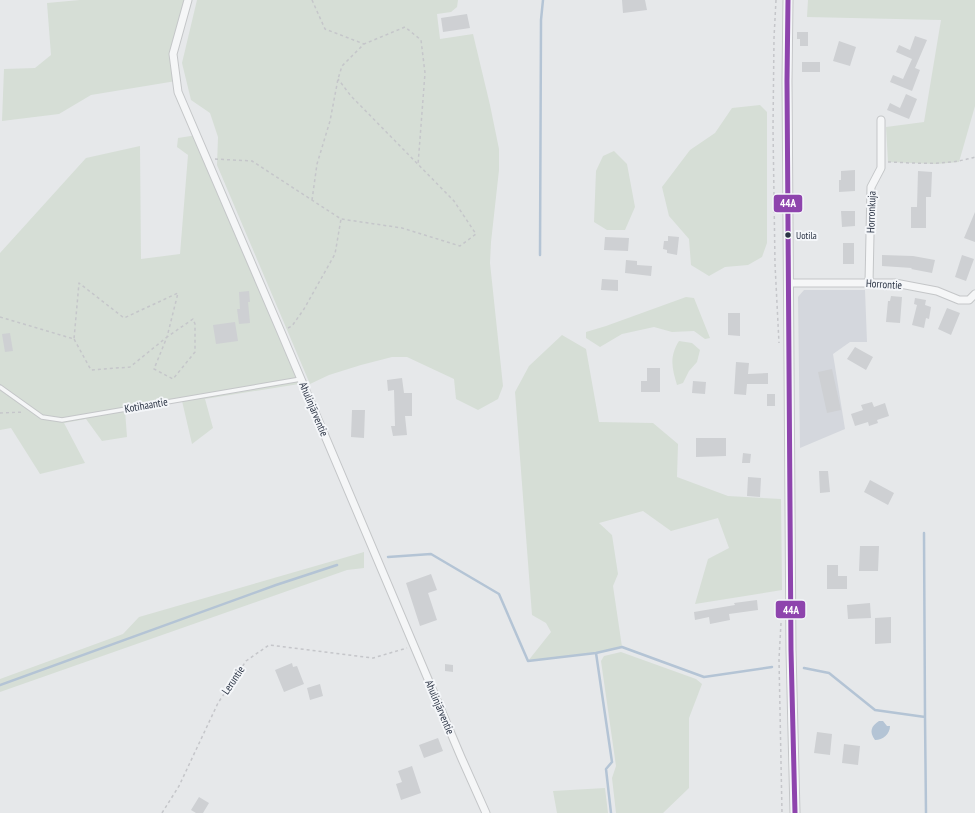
<svg xmlns="http://www.w3.org/2000/svg" width="975" height="813" font-family="'PT Sans Narrow',sans-serif">
	<style>
		.built { fill: #d4d7dd }
		.green { fill: #d6ded6 }
		.water { fill: #b4c4d5 }
		.lines { fill: none; stroke-linecap: round; stroke-linejoin: round }
		.stream { stroke: #b4c4d5; stroke-width: 2.5 }
		.building { fill: #ced0d3 }
		.service-casing { stroke: #c4c6c8; stroke-width: 5.5 }
		.minor-casing { stroke: #c4c6c8; stroke-width: 9 }
		.tertiary-casing { stroke: #c4c6c8; stroke-width: 11 }
		.path { stroke: #c5c6ca; stroke-width: 1.5; stroke-dasharray: 3 3; stroke-linecap: butt }
		.service { stroke: #f5f6f7; stroke-width: 3.5 }
		.minor { stroke: #f5f6f7; stroke-width: 7 }
		.tertiary { stroke: #f5f6f7; stroke-width: 9 }
		.bus-1-casing { stroke: #f4f6f9; stroke-width: 8 }
		.bus-1 { stroke: #8e44ad; stroke-width: 5 }
		.bus-dot { fill: #2b3445; stroke: #f4f6f9; stroke-width: 1.5 }
		.labels { text-anchor: middle; stroke-width: 4; stroke-linejoin: round; paint-order: stroke }
		.bus-label { font-size: 10px; fill: #2b3445; stroke: #f4f6f9; text-anchor: start }
		.street-label { font-size: 11px; fill: #2b3445; stroke: #f4f6f9 }
		.line-badge { stroke: #f4f6f9; stroke-width: 1.5 }
		.badge-label { font-size: 11px; text-anchor: middle; font-weight: bold; fill: #fff }
	</style>
	<rect width="100%" height="100%" fill="#e6e8ea"/>
	<path class="built" d="M804,290H865L867,342H850L833,354L845,429L800,448L798,297Z"/>
	<path class="green" d="M80,0H188L173,54L176,81L91,95L59,114L2,121L4,69L35,68L51,55L47,3Z
		M197,0H458L457,7L451,12L437,14L440,39L473,34L490,105L499,149V170L491,242L490,263L503,386L498,399L478,410L456,399L454,379L407,357H392L361,365L329,375L310,384L217,165L218,137L210,113L191,100L182,63Z
		M808,0H975V106L959,162L936,164L888,162L886,127L924,122L941,20L807,17Z
		M760,105L767,112V243L762,257L748,265L725,267L709,276L691,265L689,239L669,216L662,187L690,150L715,133L732,108Z
		M197,135L299,384L205,399L213,428L192,444L182,401L125,410L127,437L102,441L86,419L64,423L85,463L40,474L11,428L0,430V253L86,158L140,146L141,259L180,254L188,155L177,147L178,138Z
		M614,151L627,164L635,207L625,230H607L594,222L596,171L603,156Z
		M686,297L694,298L710,338L705,339L694,331L672,332L654,327L622,334L600,347L586,338V332L606,326Z
		M562,335L586,349L599,422L653,423L678,444L677,477L728,496L781,499L782,590L695,604L708,559L729,548L718,518L671,531L643,511L599,523L612,535L618,574L613,586L622,647L596,653L528,661L551,632L546,623L532,615L515,392L529,366Z
		M679,341L692,343L700,350L697,362L689,371L683,383L677,385C672,368 669,357 679,341Z
		M364,552V568L347,570L0,692V679L123,634L139,617Z
		M621,652L696,679L702,684L689,718V788L663,813H616L612,778L616,766L601,661L604,656Z
		M605,788L608,813H557L553,791Z"/>
	<path class="water" d="M879,721H883L887,726H890C890,734 883,740 875,740C869,732 871,726 879,721Z"/>
	<g class="lines">
		<path class="stream" d="M540,255L541,20L543,0
			M924,533L925,717
			M388,557L431,554L499,594L528,661L596,653L612,762L606,769L611,813
			M596,653L622,647L704,677L772,667
			M804,668L829,673L875,710L925,717L926,813
			M0,685L276,585L337,565"/>
	</g>
	<path class="building" d="M622,0H645L647,10L623,13Z
		M467,14L470,28L443,32L441,18Z
		M797,32H808V46H800V39H797Z
		M915,36L927,40L915,68L920,70L912,91L890,82L893,75L903,79L912,59L896,52L899,45L910,50Z
		M839,41L856,47L850,66L833,61Z
		M802,62H820V72H802Z
		M906,94L917,99L909,119L887,110L890,103L900,108Z
		M855,170V191L839,192V180H841V171Z
		M918,171L932,172L931,197H926V228H911V207H917Z
		M841,211H855V226L842,227Z
		M975,212V242L964,238Z
		M668,236L679,237L677,255L667,253V250L663,249L664,241H668Z
		M605,237L629,238L628,251L604,250Z
		M843,243H854V264H843Z
		M882,255L913,256L935,260L932,273L911,269L912,268L882,266Z
		M962,255L974,259L966,281L955,277Z
		M626,260L637,261V265L652,266L651,276L625,273Z
		M602,279L618,280V291L601,290Z
		M249,291L250,302H248L250,323L239,324L237,309H240L239,292Z
		M891,296L902,297L900,323L886,322L888,301H890Z
		M915,298L926,300L925,305L931,307L929,319L926,318L924,328L912,325L917,305L914,304Z
		M947,308L960,313L951,335L938,329Z
		M728,313H740V336L728,335Z
		M235,322L238,341L216,344L213,325Z
		M10,333L13,351L5,352L2,334Z
		M855,347L873,357L866,370L847,359Z
		M736,362L749,363L748,374L768,373V384H747L746,395L734,394Z
		M647,368H660V392H641V381H647Z
		M832,369L841,410L827,413L818,372Z
		M402,378L404,393H412V416H405L407,435L393,436L391,426H395L394,390L388,391L387,380Z
		M693,381L706,382L705,394L692,393Z
		M767,394H775V406H767Z
		M872,402L874,407L885,403L889,416L877,420L878,423L869,426L868,422L855,426L851,414L863,410L861,405Z
		M352,410H365L364,438L351,437Z
		M696,438H726V456L696,457Z
		M743,453L751,454L750,463H742Z
		M819,471H828L830,492L820,493Z
		M748,477L761,478L760,497L747,496Z
		M870,480L894,493L888,505L864,492Z
		M860,546H879L878,571H859Z
		M827,565H838V576H847V589H827Z
		M431,574L437,590L428,593L437,620L420,626L406,583Z
		M757,600L758,610L729,614L730,620L710,624L709,617L695,620L694,612L735,605L734,603Z
		M870,603L871,618L848,619L847,605Z
		M891,617V643L875,644V618Z
		M292,663L293,667L297,666L304,684L284,692L275,670Z
		M445,664L453,665V672L445,671Z
		M320,684L323,696L310,700L307,688Z
		M817,732L832,734L830,755L814,753Z
		M438,738L443,751L424,758L419,745Z
		M844,744L860,746L858,765L842,763Z
		M412,766L421,793L401,800L396,784L402,782L398,771Z
		M199,797L209,803L203,813H196L191,810Z"/>
	<g class="lines">
		<g class="service-casing">
			<path id="service" d="M0,387L42,417L62,420L301,379"/>
		</g>
		<g class="minor-casing">
			<path id="minor" d="M188,0L173,54L178,92L281,332L461,757L486,813
				M789,283H895L937,291L959,300H969L975,294
				M869,283L871,187L881,168V120"/>
		</g>
		<g class="tertiary-casing">
			<path id="tertiary" d="M788,0L787,81L791,650L795,813"/>
		</g>
		<path class="path" d="M312,0L325,29L364,44
			M776,0L774,38L773,128L775,264L779,343
			M215,159L252,161L341,219L402,228L460,246L476,234L454,201L351,96L338,79
			M888,162C917,163 946,166 975,157
			M312,200L317,164L330,121L338,79L342,66L364,44L405,27L421,40L425,73L418,165
			M0,317L74,339L79,283L124,318L178,293L167,337L193,319L195,324V352L173,379L154,369L167,337L130,367L91,370L74,339
			M288,328L292,326L304,309L335,254L341,219
			M0,413L24,412
			M781,623L779,659L782,813
			M162,813L179,786L218,703L246,661L269,645L373,658L407,648"/>
		<use href="#service" class="service"/>
		<use href="#minor" class="minor"/>
		<use href="#tertiary" class="tertiary"/>
		<g class="bus-1-casing">
			<path id="bus-1" d="M788,0L787,81L791,650L795,813"/>
		</g>
		<use href="#bus-1" class="bus-1"/>
	</g>
	<circle class="bus-dot" cx="788" cy="235" r="3.5"/>
	<g class="labels">
		<g class="bus-label">
			<text x="796" y="239">Uotila</text>
		</g>
		<g class="street-label">
			<text transform="translate(871 212) rotate(-88)" y="4">Horronkuja</text>
			<text transform="translate(884 284) rotate(3)" y="4">Horrontie</text>
			<text transform="translate(146 405) rotate(-10)" y="4">Kotihaantie</text>
			<text transform="translate(314 409) rotate(67)" y="4">Ahulinjärventie</text>
			<text transform="translate(233 680) rotate(-56)" y="4">Leruntie</text>
			<text transform="translate(440 707) rotate(67)" y="4">Ahulinjärventie</text>
		</g>
	</g>
	<g class="line-badge">
		<rect x="773" y="194" width="30" height="19" rx="4" fill="#8e44ad"/>
		<rect x="775" y="600" width="31" height="19" rx="4" fill="#8e44ad"/>
	</g>
	<g class="badge-label">
		<text x="788" y="207">44A</text>
		<text x="791" y="614">44A</text>
	</g>
</svg>
